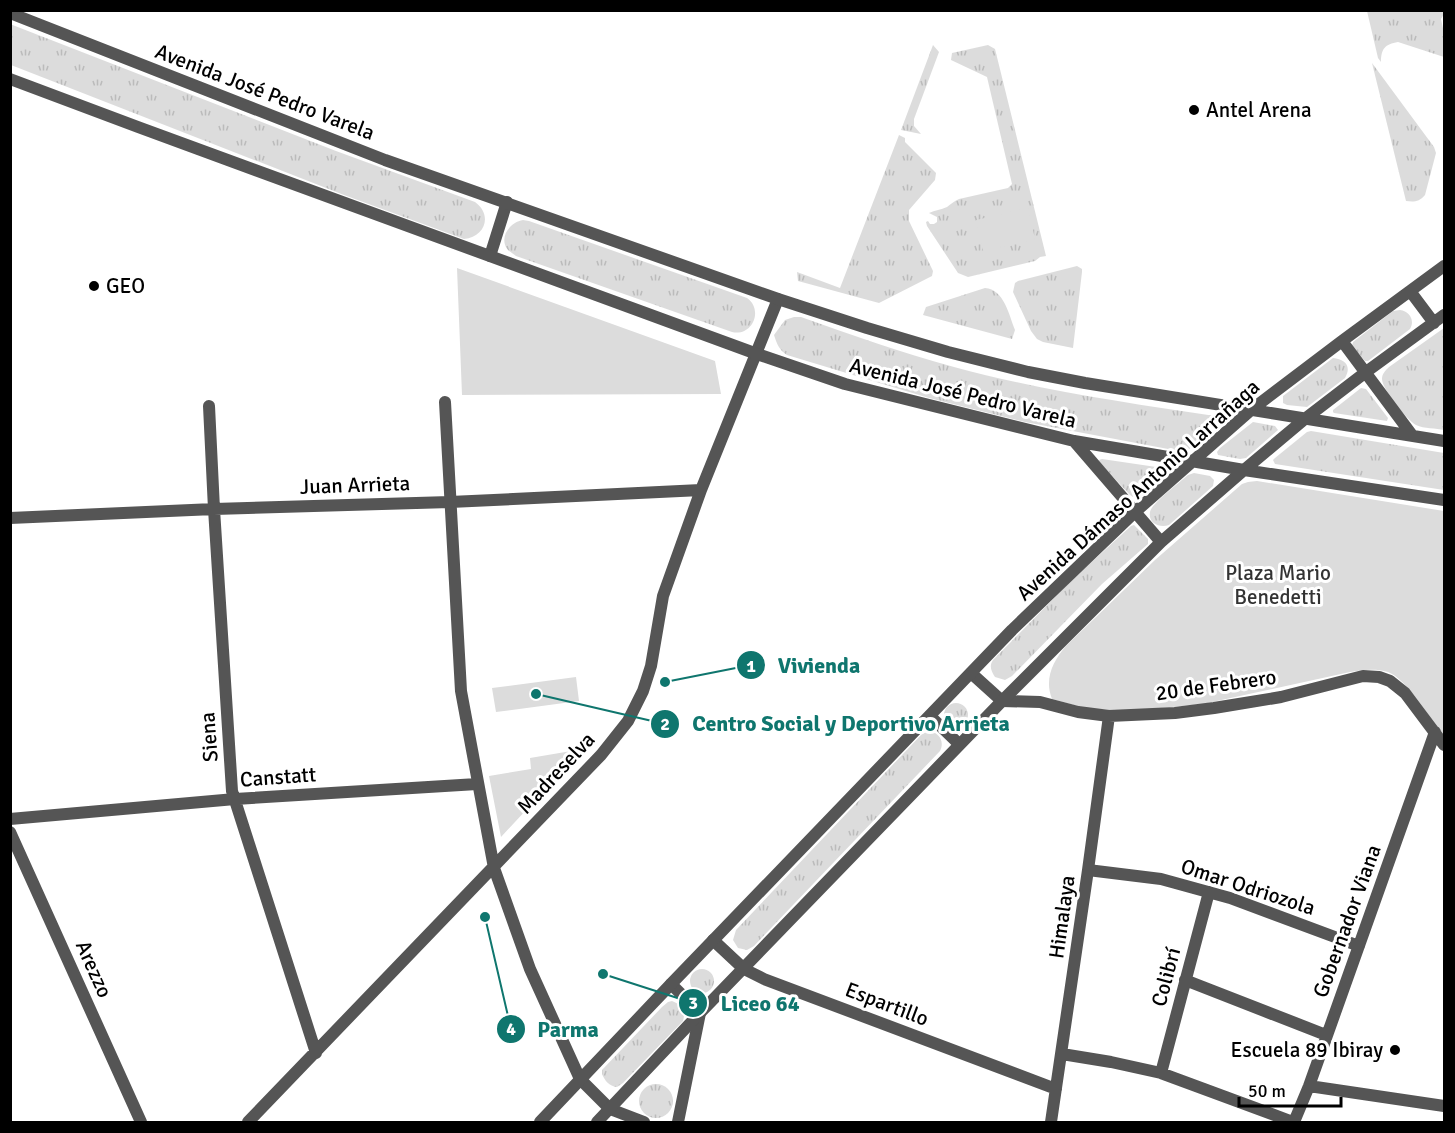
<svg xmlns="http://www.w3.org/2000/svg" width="1455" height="1133" font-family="Signika,sans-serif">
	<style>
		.grass { fill: url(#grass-tufts) }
		.park { fill: #dcdcdc }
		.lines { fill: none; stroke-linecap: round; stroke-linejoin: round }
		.minor { stroke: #555; stroke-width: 12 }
		.tertiary { stroke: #555; stroke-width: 12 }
		.poi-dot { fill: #000; stroke: #fff; stroke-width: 2 }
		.labels { text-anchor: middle; stroke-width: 6; stroke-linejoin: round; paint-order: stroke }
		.street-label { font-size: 21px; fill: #000; stroke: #fff }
		.poi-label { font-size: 21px; fill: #000; stroke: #fff; text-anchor: start }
		.park-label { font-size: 21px; fill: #333; stroke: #fff }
		.leader { fill: none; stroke: #0f766e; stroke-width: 2 }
		.callout-dot { fill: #0f766e; stroke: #fff; stroke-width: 2 }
		.mark-label { font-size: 18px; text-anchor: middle; font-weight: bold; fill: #fff }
		.callout-label { font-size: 22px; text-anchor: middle; font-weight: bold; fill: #0f766e; stroke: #fff; stroke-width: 6; stroke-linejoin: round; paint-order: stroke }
	</style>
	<defs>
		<pattern id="grass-tufts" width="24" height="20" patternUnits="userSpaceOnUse" patternTransform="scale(1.5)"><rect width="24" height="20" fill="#dcdcdc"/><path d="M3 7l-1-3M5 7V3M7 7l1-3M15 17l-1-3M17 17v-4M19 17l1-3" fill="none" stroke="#bbb"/></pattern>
	</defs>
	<rect width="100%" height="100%" fill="#fff"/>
	<path class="grass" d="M1367,11H1444V14L1441,19L1444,33V57L1398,42C1385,44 1381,49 1381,62L1378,58Z
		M10,24L336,151L475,202C493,215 485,237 464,239L344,195L11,65Z
		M933,45L939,52L914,119V126L921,134L901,130Z
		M988,45L995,49L1046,256L1040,257L1035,261L968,277L958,273L927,226L926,222L928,221L930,224H934L937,222V217L929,213C935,210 941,210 947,207C951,204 954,201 959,199L1008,188L1012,184L987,77L951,60L952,53Z
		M1372,63L1434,147L1436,153L1425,195C1419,202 1414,202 1406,201Z
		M899,135L905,138V142L936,173L935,180L909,210V221L933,271L932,276L879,303L798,281L797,272L840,288Z
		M523,220L529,221L747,298C764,310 752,337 732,332L516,256C515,255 509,251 508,250C498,238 510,222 523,220Z
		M1077,266L1082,269V272L1073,348L1043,342L1037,339L1031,331L1013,292L1015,283L1018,281Z
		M985,288C1004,289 1009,315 1015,330L1012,339L923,315L926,307Z
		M1400,310C1410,311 1415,321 1410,329L1368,361H1365L1352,346L1353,342L1393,311Z
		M794,317H801C852,335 902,353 954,367C1039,390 1127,403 1215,416L1219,420L1218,425L1187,451L1184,452L1025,422L929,398L787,355C779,350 777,344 774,335L785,320Z
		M1444,328V430C1436,428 1424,429 1416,425C1407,420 1382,389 1382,379C1382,374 1385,371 1389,367Z
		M1333,358C1345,359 1352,366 1345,378L1307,407L1287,405L1283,403V396Z
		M1361,388L1366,389L1388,418L1387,421L1334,413L1333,412V410Z
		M1253,422L1275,426L1278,430L1246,458L1240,459L1218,455L1217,452L1220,448Z
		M1311,431L1444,453V490L1275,464L1273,460L1275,458L1307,432Z
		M1102,459L1163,468L1165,471L1133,497L1130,495L1100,463L1099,460Z
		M1194,473L1210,476L1214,480L1213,486L1169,525C1160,528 1148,524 1150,512C1151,504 1180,482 1188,475Z
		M1134,525L1148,539V544L1102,584L1012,676L1005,680L995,677C991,671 989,666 993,660L1072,580L1131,526Z
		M944 715a12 12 0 1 1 24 0a12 12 0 1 1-24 0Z
		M928,731C939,732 945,741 940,751L754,946L747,950L738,948L733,940L736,930L921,735Z
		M690 981a12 12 0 1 1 24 0a12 12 0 1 1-24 0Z
		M672,1001C682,1005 686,1010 683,1021L623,1083L617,1087C609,1086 605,1081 602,1074V1070L662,1007L668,1002Z
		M639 1101a17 17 0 1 1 34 0a17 17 0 1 1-34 0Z"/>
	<path class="park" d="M1028,208L1035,239L983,251L976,220Z
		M457,268L715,361L721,394L462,395Z
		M1257,481L1444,511V737C1431,720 1407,679 1388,672C1375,668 1362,670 1350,672L1203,704L1141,710H1109L1085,708L1052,699C1044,679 1053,661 1066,646L1155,560L1242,484L1248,482Z
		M576,677L579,701L496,712L492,688Z
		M583,749L501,837L489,776L531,769L530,758Z"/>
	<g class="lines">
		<path class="minor" d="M490,256L507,202
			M445,402L461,691L494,868L530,969L580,1079L610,1109L644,1122
			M209,406L214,509L232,791L316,1053
			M10,518L214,509L450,502L701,490
			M971,673L1002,701L1040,702L1078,712L1109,716L1175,713L1214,708L1281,697L1363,676L1379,677L1390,681L1405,693L1444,745
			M930,716L959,744
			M10,819L235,799L477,784
			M10,832L141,1122
			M1088,870L1161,879L1230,898L1359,946
			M713,940L744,969L764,979L1056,1089
			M1185,980L1326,1035
			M671,984L700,1013L678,1122
			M1062,1054L1111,1062L1161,1073L1293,1122
			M1161,1073L1209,892
			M1309,1086L1444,1106
			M248,1122L601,755L628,721L643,691L651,666L663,596L701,490L778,299
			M1051,1122L1088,870L1109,716
			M1294,1122L1309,1086L1435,732"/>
		<path class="tertiary" d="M10,13L385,160L778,299L867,328L948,352L1028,372L1085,383L1444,441
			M10,79L138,127L757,354L845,384L1074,441L1244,470L1444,500
			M1410,291L1434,323
			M1342,341L1412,435
			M1074,441L1161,542
			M540,1122L671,984L1012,630L1135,512L1251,410L1342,341L1444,266
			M597,1122L700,1013L1002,701L1161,542L1244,470L1306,418L1366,372L1444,315"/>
	</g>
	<g class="poi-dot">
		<circle cx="1194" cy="110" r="6"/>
		<circle cx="94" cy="286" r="6"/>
		<circle cx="1395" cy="1050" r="6"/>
	</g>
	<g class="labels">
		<g class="street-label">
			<text transform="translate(265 92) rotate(21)" y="7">Avenida José Pedro Varela</text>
			<text transform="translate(963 393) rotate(14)" y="7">Avenida José Pedro Varela</text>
			<text transform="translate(355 485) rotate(-2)" y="7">Juan Arrieta</text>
			<text transform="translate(1138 490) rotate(-42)" y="7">Avenida Dámaso Antonio Larrañaga</text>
			<text transform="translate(1216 685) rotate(-8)" y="7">20 de Febrero</text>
			<text transform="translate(209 737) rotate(-94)" y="7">Siena</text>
			<text transform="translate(556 773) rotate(-47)" y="7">Madreselva</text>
			<text transform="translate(278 777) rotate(-4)" y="7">Canstatt</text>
			<text transform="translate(1248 887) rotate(18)" y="7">Omar Odriozola</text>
			<text transform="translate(1062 917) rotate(-82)" y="7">Himalaya</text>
			<text transform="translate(1347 921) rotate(-70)" y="7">Gobernador Viana</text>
			<text transform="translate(94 969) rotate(66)" y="7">Arezzo</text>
			<text transform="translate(1166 977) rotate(-75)" y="7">Colibrí</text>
			<text transform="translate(887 1004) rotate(21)" y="7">Espartillo</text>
		</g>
		<g class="poi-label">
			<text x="1206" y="117">Antel Arena</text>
			<text x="106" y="293">GEO</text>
			<text x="1383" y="1057" text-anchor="end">Escuela 89 Ibiray</text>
		</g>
		<g class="park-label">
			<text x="1278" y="580">Plaza Mario<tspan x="1278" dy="24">Benedetti</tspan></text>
		</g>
	</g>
	<path class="leader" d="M665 682L751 665M536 694L665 724M603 974L693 1003M485 917L511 1029"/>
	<g class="callout-dot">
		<circle cx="665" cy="682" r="6"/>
		<circle cx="536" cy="694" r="6"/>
		<circle cx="603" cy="974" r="6"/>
		<circle cx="485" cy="917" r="6"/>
		<circle cx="751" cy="665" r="15"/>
		<circle cx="665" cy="724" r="15"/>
		<circle cx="693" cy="1003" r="15"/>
		<circle cx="511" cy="1029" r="15"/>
	</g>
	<g class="mark-label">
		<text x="751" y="672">1</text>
		<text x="665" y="730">2</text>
		<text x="693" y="1009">3</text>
		<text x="511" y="1035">4</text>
	</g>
	<g class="callout-label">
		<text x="819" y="673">Vivienda</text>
		<text x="851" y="731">Centro Social y Deportivo Arrieta</text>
		<text x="760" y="1011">Liceo 64</text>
		<text x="568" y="1037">Parma</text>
	</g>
	<rect width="1455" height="1133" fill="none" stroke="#000000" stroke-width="24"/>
	<path d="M1239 1097v9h102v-9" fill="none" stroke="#000000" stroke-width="3"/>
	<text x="1248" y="1097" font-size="18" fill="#000000" stroke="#ffffff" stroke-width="4.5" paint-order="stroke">50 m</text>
</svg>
